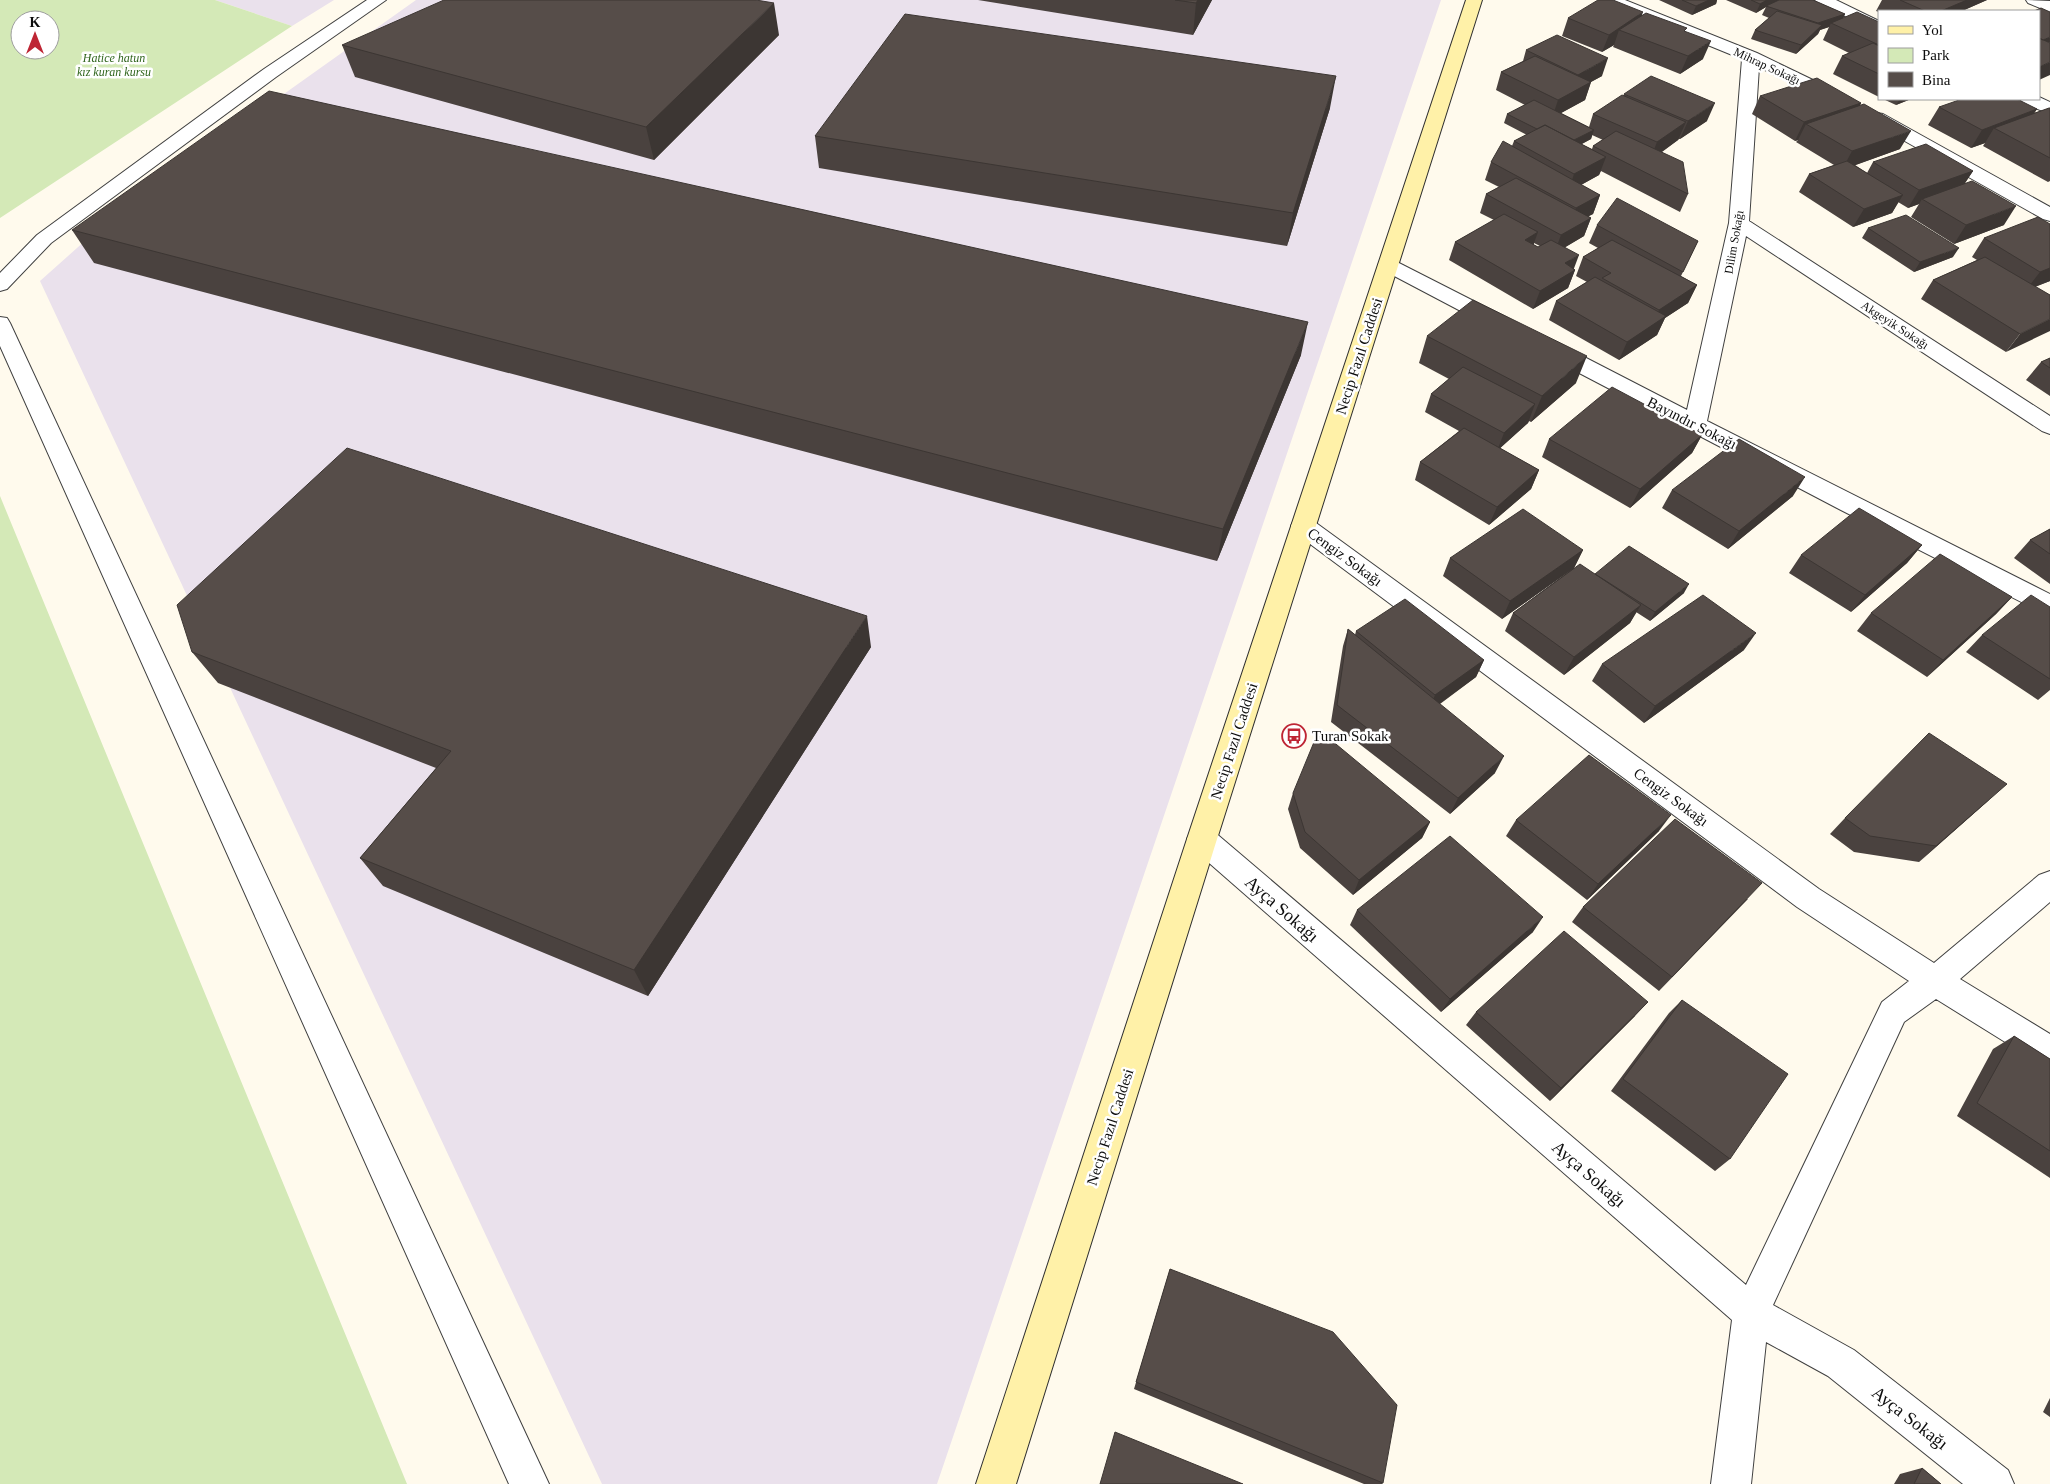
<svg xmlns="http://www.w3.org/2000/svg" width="2050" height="1484" font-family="Georgia,serif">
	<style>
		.industrial { fill: #eae1ec }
		.green { fill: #d4e9b7; fill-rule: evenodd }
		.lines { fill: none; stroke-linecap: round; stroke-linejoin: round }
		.street-casing { stroke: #404040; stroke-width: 2 }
		.secondary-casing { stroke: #2f2f2f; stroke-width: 2 }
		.street { fill: #fff; fill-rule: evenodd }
		.secondary { fill: #fff1a8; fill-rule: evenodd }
		.wall { fill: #4a423f; fill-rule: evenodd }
		.shaded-wall { fill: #3c3633 }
		.building { fill: #564d49; stroke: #3c3633 }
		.labels { text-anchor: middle; stroke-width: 5; stroke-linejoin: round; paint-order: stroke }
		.far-park-label { font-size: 12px; font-style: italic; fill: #30651d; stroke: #fff }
		.far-street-label { font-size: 12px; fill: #0d0d0d; stroke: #fff }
		.street-label { font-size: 15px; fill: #0d0d0d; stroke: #fff }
		.poi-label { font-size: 15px; fill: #0d0d0d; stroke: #fff; text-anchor: start }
		.near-street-label { font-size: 18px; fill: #0d0d0d; stroke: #fff }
	</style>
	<rect width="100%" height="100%" fill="#fffaed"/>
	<path class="industrial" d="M215,0H334L292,26Z
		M416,0H1441L937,1484H602L40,281L114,215Z"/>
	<path class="green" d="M0,0H215L292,26L0,218ZM20,20H50V50H20Z
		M0,496L407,1484H0Z"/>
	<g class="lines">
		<g class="street-casing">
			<path id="street" d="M367,0H386L276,77L51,243L7,289L0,291V273L37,235L264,69Z
				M1603,0H1625L1757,53L1842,94L1845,98L1842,102L1836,103L1830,102L1759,67L1749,221L2050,416V434L2042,431L1746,236L1707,421L2050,594V614L2041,612L1839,509L1541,353L1538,348L1541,343L1549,341L1557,343L1687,410L1729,223L1742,59L1605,3Z
				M1815,0H1836L1879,21V32L1817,3Z
				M2026,0L2050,1V12L2028,3Z
				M2039,97L2050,102V114L2023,103L2020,99H2039Z
				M1877,113L1883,114L2050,207V221L2043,219L1871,122L1868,118L1871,114Z
				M1388,259L1395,261L1507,318L1510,323L1507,328L1500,329L1493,328L1381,269L1378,265L1381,261Z
				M0,317L7,318L10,323L549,1484H509L0,346Z
				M1303,517L1312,520L1819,889L1934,963L2039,875L2050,871V902L1960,979L2050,1034V1067L2039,1063L1936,999L1904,1022L1773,1305L1854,1350L2008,1470L2014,1484H1963L1828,1376L1766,1342L1751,1484H1711L1732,1320L1192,848L1187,839L1192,830L1202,827L1212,830L1746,1285L1882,1002L1909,981L1797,907L1294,532L1291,526L1294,520Z"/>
		</g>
		<g class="secondary-casing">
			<path id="secondary" d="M1466,0H1482L1217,839L1016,1484H976L1187,839Z"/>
		</g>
		<use href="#street" class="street"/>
		<use href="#secondary" class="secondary"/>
	</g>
	<path class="wall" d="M978,0H1212L1193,35Z
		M1659,0H1717L1716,4L1692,15Z
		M1726,0H1813L1845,14L1843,18L1879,22V97L1833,74L1842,56L1849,53L1823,40L1829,27L1820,30L1818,34L1796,54L1751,39L1755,30L1769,18L1762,15L1766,7L1756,13Z
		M1882,0H1987L1962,11H1879V12L1876,11Z
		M1642,15L1686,32L1703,59L1680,74L1613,47L1614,45L1602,52L1562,36L1568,18Z
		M779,35L654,160L355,77L342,45Z
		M1526,50L1602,76L1591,82L1585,100L1561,113L1589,127L1593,114L1623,96L1624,94L1707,121L1680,139H1679L1678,140L1662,152L1688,194L1680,212L1601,171L1599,175L1581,185L1600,195L1593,214L1588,216L1591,218L1584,236L1565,247L1574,269L1575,270L1568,288L1533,309L1449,260L1455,242L1494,220L1480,213L1486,194L1499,187L1485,180L1491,162L1512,146L1514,141L1527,135L1504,123L1507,114L1525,105L1496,90L1501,72L1523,61ZM1592,135L1603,140L1593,146L1592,149L1581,144L1591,139ZM1534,243L1540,246L1538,247L1534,245Z
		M1760,96L1861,103L1860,106L1900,149L1855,165L1867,173L1873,162L1973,171L1965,183L2004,225L1954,244L1911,217L1919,204L1908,208L1898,202L1892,213L1853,227L1799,192L1809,174L1834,165L1796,142L1798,140L1795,141L1752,114Z
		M1883,99H1911L1896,105Z
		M1939,107L2037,109L2034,113L2050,108V181L2048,182L1983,146L1985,143L1971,148L1928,125Z
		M1330,108L1287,246L819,168L815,136Z
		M2050,224V281L2035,287L2050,295L2006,352L1921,299L1933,280L1977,260L1972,257L1984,238Z
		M1597,225L1698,241L1681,276L1697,285L1688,303L1665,318L1657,335L1619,360L1549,320L1556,301L1587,282L1576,276L1583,257L1598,248L1589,243Z
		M1868,228L1953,257L1914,272L1862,238Z
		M72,230L1301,355L1217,561L94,263Z
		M1427,336L1576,383L1531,422L1529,421L1528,423L1500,448L1539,470L1531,489L1489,525L1415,480L1420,462L1459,431L1425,412L1431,394L1449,379L1419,363Z
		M2050,358V396L2026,380L2041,362Z
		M1702,435L1692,453L1630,508L1542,457L1549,439Z
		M1672,490L1793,496L1728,549L1662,508Z
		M2050,529V584L2014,558L2030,540Z
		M1922,545L1907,563L1851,612L1789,573L1801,555Z
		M1583,550L1574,568L1595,574L1684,593L1650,621L1636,612L1630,623L1564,675L1505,631L1513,613L1572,569L1502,619L1443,576L1450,558Z
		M2012,597L1996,614L1927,677L1857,631L1871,613Z
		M2050,607V690L2038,700L1966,652L1982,635Z
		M1348,629L1355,635L1356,631L1484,660L1476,677L1440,704L1495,773L1450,814L1331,722L1343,646Z
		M871,647L648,996L383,886L360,858L436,768L218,683L192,652Z
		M1744,650L1644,723L1592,681L1602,664Z
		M1293,793L1430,822L1422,838L1353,895L1300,848L1288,809Z
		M1989,800L1919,862L1854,852L1830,834L1845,818Z
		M1516,820L1659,831L1587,900L1506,836Z
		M1748,899L1659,991L1572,922L1583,907Z
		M1357,910L1533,932L1441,1012L1350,925Z
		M1682,1000L1730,1159L1715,1171L1611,1091L1669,1013Z
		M1476,1012L1635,1016L1550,1101L1466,1025Z
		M2014,1036L2050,1059V1178L1957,1116L1993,1049Z
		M1170,1269L1383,1483L1382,1484H1364L1134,1389Z
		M2050,1398V1417L2043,1412Z
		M1922,1468L1941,1484H1894L1900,1474Z"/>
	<path class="shaded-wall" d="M1198,0H1212L1193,35L1196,3Z
		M1709,0H1717L1716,4L1692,15L1696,6Z
		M1767,0H1780L1766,6V7L1756,13L1760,4Z
		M1963,0H1987L1962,11H1941Z
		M774,3L779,35L654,160L646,127Z
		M1643,12L1637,30H1619L1614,45L1602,52L1609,35Z
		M1845,14L1841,23H1831L1829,27L1820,30L1818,34L1796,54L1801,45L1814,32L1818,23Z
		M2050,37V43L2042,40Z
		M1711,41L1703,59L1680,74L1688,56Z
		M1608,58L1602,76L1572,92L1578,75Z
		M2050,62V75L2039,80V67Z
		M1336,76L1330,108L1287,246L1293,213Z
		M1591,82L1585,100L1552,118L1558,100Z
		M1900,99H1911L1896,105Z
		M1715,103L1707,121L1680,139L1688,121Z
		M1861,103L1852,121L1806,124L1798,140L1795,141L1804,122Z
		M2037,109L2025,127L1994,128L1985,143L1971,148L1982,130Z
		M1686,122L1678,140L1650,160L1657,142Z
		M1594,130L1591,139L1564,154L1567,144Z
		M1911,131L1900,149L1842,170L1852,151Z
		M1606,157L1599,175L1568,192L1574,174Z
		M1973,171L1961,189L1922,199L1919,204L1908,208L1919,190Z
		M1600,195L1593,214L1569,227L1576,208Z
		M1903,195L1892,213L1853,227L1864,209Z
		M2016,206L2004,225L1954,244L1966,225Z
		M1591,218L1584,236L1554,254L1561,235Z
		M1538,232L1531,251L1525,240Z
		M1959,248L1953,257L1914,272L1920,262Z
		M1579,255L1573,271L1575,270L1568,288L1533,309L1540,291L1565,263Z
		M2050,268V281L2026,290L2040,272Z
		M1697,285L1688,303L1665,318L1657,335L1619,360L1627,342L1651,326L1659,310Z
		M2050,319V331L2006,352L2020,334Z
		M1308,322L1301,355L1217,561L1223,529Z
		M1587,356L1576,383L1531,422L1542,396Z
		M1535,404L1528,423L1497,451L1504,433Z
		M1702,435L1692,453L1630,508L1640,489Z
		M1539,470L1531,489L1489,525L1497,507Z
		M1805,477L1793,496L1728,549L1739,531Z
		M1922,545L1907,563L1851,612L1865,595Z
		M1583,550L1574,568L1502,619L1510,601Z
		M1689,584L1684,593L1650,621L1655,612Z
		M2012,597L1996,614L1927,677L1943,660Z
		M1641,605L1630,623L1564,675L1574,657Z
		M867,616L871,647L648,996L634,970Z
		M1756,633L1744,650L1644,723L1655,706Z
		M1484,660L1476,677L1428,712L1435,695Z
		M1504,756L1495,773L1450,814L1458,798Z
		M2007,784L1989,800L1919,862L1936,846Z
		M1671,815L1659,831L1587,900L1598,884Z
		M1430,822L1422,838L1353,895L1359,880Z
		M1543,917L1533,932L1441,1012L1450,999Z
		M1648,1002L1635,1016L1550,1101L1561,1088Z"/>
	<path class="building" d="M444,0H756L774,3L646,127L342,45Z
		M1175,0H1198L1196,3Z
		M1598,0H1613L1643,12L1609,35L1568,18Z
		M1682,0H1709L1696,6Z
		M1751,0H1767L1760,4Z
		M1779,0H1813L1845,14L1818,23L1766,6Z
		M1900,0H1967L1941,11H1925Z
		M2041,8L2050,12V37L2043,40L2039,38V11H2034Z
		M1777,11L1822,25L1801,45L1755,30Z
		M1857,12L1879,22V45L1831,23Z
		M1646,13L1687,28L1684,31L1711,41L1688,56L1619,30Z
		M905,14L1336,76L1293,213L815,136Z
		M1557,35L1608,58L1578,75L1526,50Z
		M2039,38L2050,43V62L2039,67Z
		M1873,43L1879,46V74L1842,56Z
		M1535,56L1591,82L1558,100L1501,72Z
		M1651,76L1715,103L1688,121L1624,94Z
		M1817,78L1861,103L1804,122L1760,96Z
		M269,91L1308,322L1223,529L72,230Z
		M1622,95L1686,122L1657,142L1593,114Z
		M1962,99H2017L2037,109L1982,130L1939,107Z
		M1534,100L1594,130L1574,140L1545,125L1537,129L1507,114Z
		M1864,104L1911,131L1852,151L1806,124Z
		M2049,108H2050V158L1994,128Z
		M1545,125L1606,157L1574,174L1514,141Z
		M1616,131L1683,162L1688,194L1593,146Z
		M1503,141L1600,195L1576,208L1491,162Z
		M1926,144L1973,171L1919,190L1873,162Z
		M1847,161L1903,195L1864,209L1809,174Z
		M1516,178L1591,218L1561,235L1486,194Z
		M1972,181L2016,206L1966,225L1922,199Z
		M1617,198L1698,241L1683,272L1597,225Z
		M1504,214L1538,232L1525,240L1538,247L1551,240L1579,255L1565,263L1575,270L1540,291L1455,242Z
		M1906,215L1959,248L1920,262L1868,228Z
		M2038,217L2050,224V268L2040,272L1984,238Z
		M1612,240L1697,285L1659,310L1602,278L1611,273L1583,257Z
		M1985,257L2050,295V319L2020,334L1933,280Z
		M1595,277L1666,316L1627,342L1556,301Z
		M1473,300L1587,356L1542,396L1427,336Z
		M2050,358V368L2041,362Z
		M1463,367L1535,404L1504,433L1431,394Z
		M1612,387L1702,435L1640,489L1549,439Z
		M1464,428L1539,470L1497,507L1420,462Z
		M1739,439L1805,477L1739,531L1672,490Z
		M347,448L867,616L634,970L360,858L451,751L192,652L177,605Z
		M1859,508L1922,545L1865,595L1801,555Z
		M1523,509L1583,550L1510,601L1450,558Z
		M2050,529V554L2030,540Z
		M1629,546L1689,584L1655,612L1595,574Z
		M1940,554L2012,597L1943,660L1871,613Z
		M1580,564L1641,605L1574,657L1513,613Z
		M1703,595L1756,633L1655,706L1602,664Z
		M2031,595L2050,607V679L1982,635Z
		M1405,599L1484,660L1435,695L1356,631Z
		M1348,629L1504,756L1458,798L1337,705Z
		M1319,730L1430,822L1359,880L1305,832L1293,793Z
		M1929,733L2007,784L1936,846L1870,836L1845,818Z
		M1589,755L1671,815L1598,884L1516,820Z
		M1675,819L1762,883L1672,977L1583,907Z
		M1450,836L1543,917L1450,999L1357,910Z
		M1564,931L1648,1002L1561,1088L1476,1012Z
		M1682,1000L1788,1074L1730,1159L1623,1079Z
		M2014,1036L2050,1059V1151L1977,1103Z
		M1170,1269L1333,1332L1397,1405L1383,1483L1136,1382Z
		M1115,1432L1243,1484H1100Z
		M1922,1468L1941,1484H1914Z"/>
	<defs>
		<g id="bus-ring" transform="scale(1.25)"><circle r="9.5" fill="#fff" stroke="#be2534" stroke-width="1.5"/><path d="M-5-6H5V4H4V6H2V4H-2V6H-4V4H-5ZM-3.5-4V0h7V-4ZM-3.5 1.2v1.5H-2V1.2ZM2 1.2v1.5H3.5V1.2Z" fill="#be2534"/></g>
	</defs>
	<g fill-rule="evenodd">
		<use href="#bus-ring" x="1294" y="736"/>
	</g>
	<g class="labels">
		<g class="far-park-label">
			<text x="114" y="62">Hatice hatun<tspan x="114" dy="14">kız kuran kursu</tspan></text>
		</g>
		<g class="far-street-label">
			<text transform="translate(1767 66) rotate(25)" y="4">Mihrap Sokağı</text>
			<text transform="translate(1734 242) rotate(-80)" y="4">Dilim Sokağı</text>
			<text transform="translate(1895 325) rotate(33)" y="4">Akgeyik Sokağı</text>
		</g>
		<g class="street-label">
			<text transform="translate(1359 356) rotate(-72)" y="5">Necip Fazıl Caddesi</text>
			<text transform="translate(1692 423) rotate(27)" y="5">Bayındır Sokağı</text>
			<text transform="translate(1345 557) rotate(36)" y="5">Cengiz Sokağı</text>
			<text transform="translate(1234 741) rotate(-72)" y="5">Necip Fazıl Caddesi</text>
			<text transform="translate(1671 797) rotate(36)" y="5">Cengiz Sokağı</text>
			<text transform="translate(1110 1127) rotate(-72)" y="5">Necip Fazıl Caddesi</text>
		</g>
		<g class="poi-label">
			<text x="1312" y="741">Turan Sokak</text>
		</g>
		<g class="near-street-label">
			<text transform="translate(1282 909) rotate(41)" y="6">Ayça Sokağı</text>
			<text transform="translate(1589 1174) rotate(41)" y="6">Ayça Sokağı</text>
			<text transform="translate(1910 1418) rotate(38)" y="6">Ayça Sokağı</text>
		</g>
	</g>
	<rect x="1878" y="10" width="162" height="90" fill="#ffffff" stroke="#9e9e9e"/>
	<rect x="1888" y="26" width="25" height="8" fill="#fff1a8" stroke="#9e9e9e"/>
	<text x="1922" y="35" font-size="15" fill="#0d0d0d">Yol</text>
	<rect x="1888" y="48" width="25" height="15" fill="#d4e9b7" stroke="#9e9e9e"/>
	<text x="1922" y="60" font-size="15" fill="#0d0d0d">Park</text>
	<rect x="1888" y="72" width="25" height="15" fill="#564d49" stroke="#9e9e9e"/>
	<text x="1922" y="85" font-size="15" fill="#0d0d0d">Bina</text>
	<g transform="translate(35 35)"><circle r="24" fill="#ffffff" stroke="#9e9e9e"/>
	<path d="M0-4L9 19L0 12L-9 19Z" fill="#be2534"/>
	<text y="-8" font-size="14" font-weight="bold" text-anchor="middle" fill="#0d0d0d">K</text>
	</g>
</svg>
